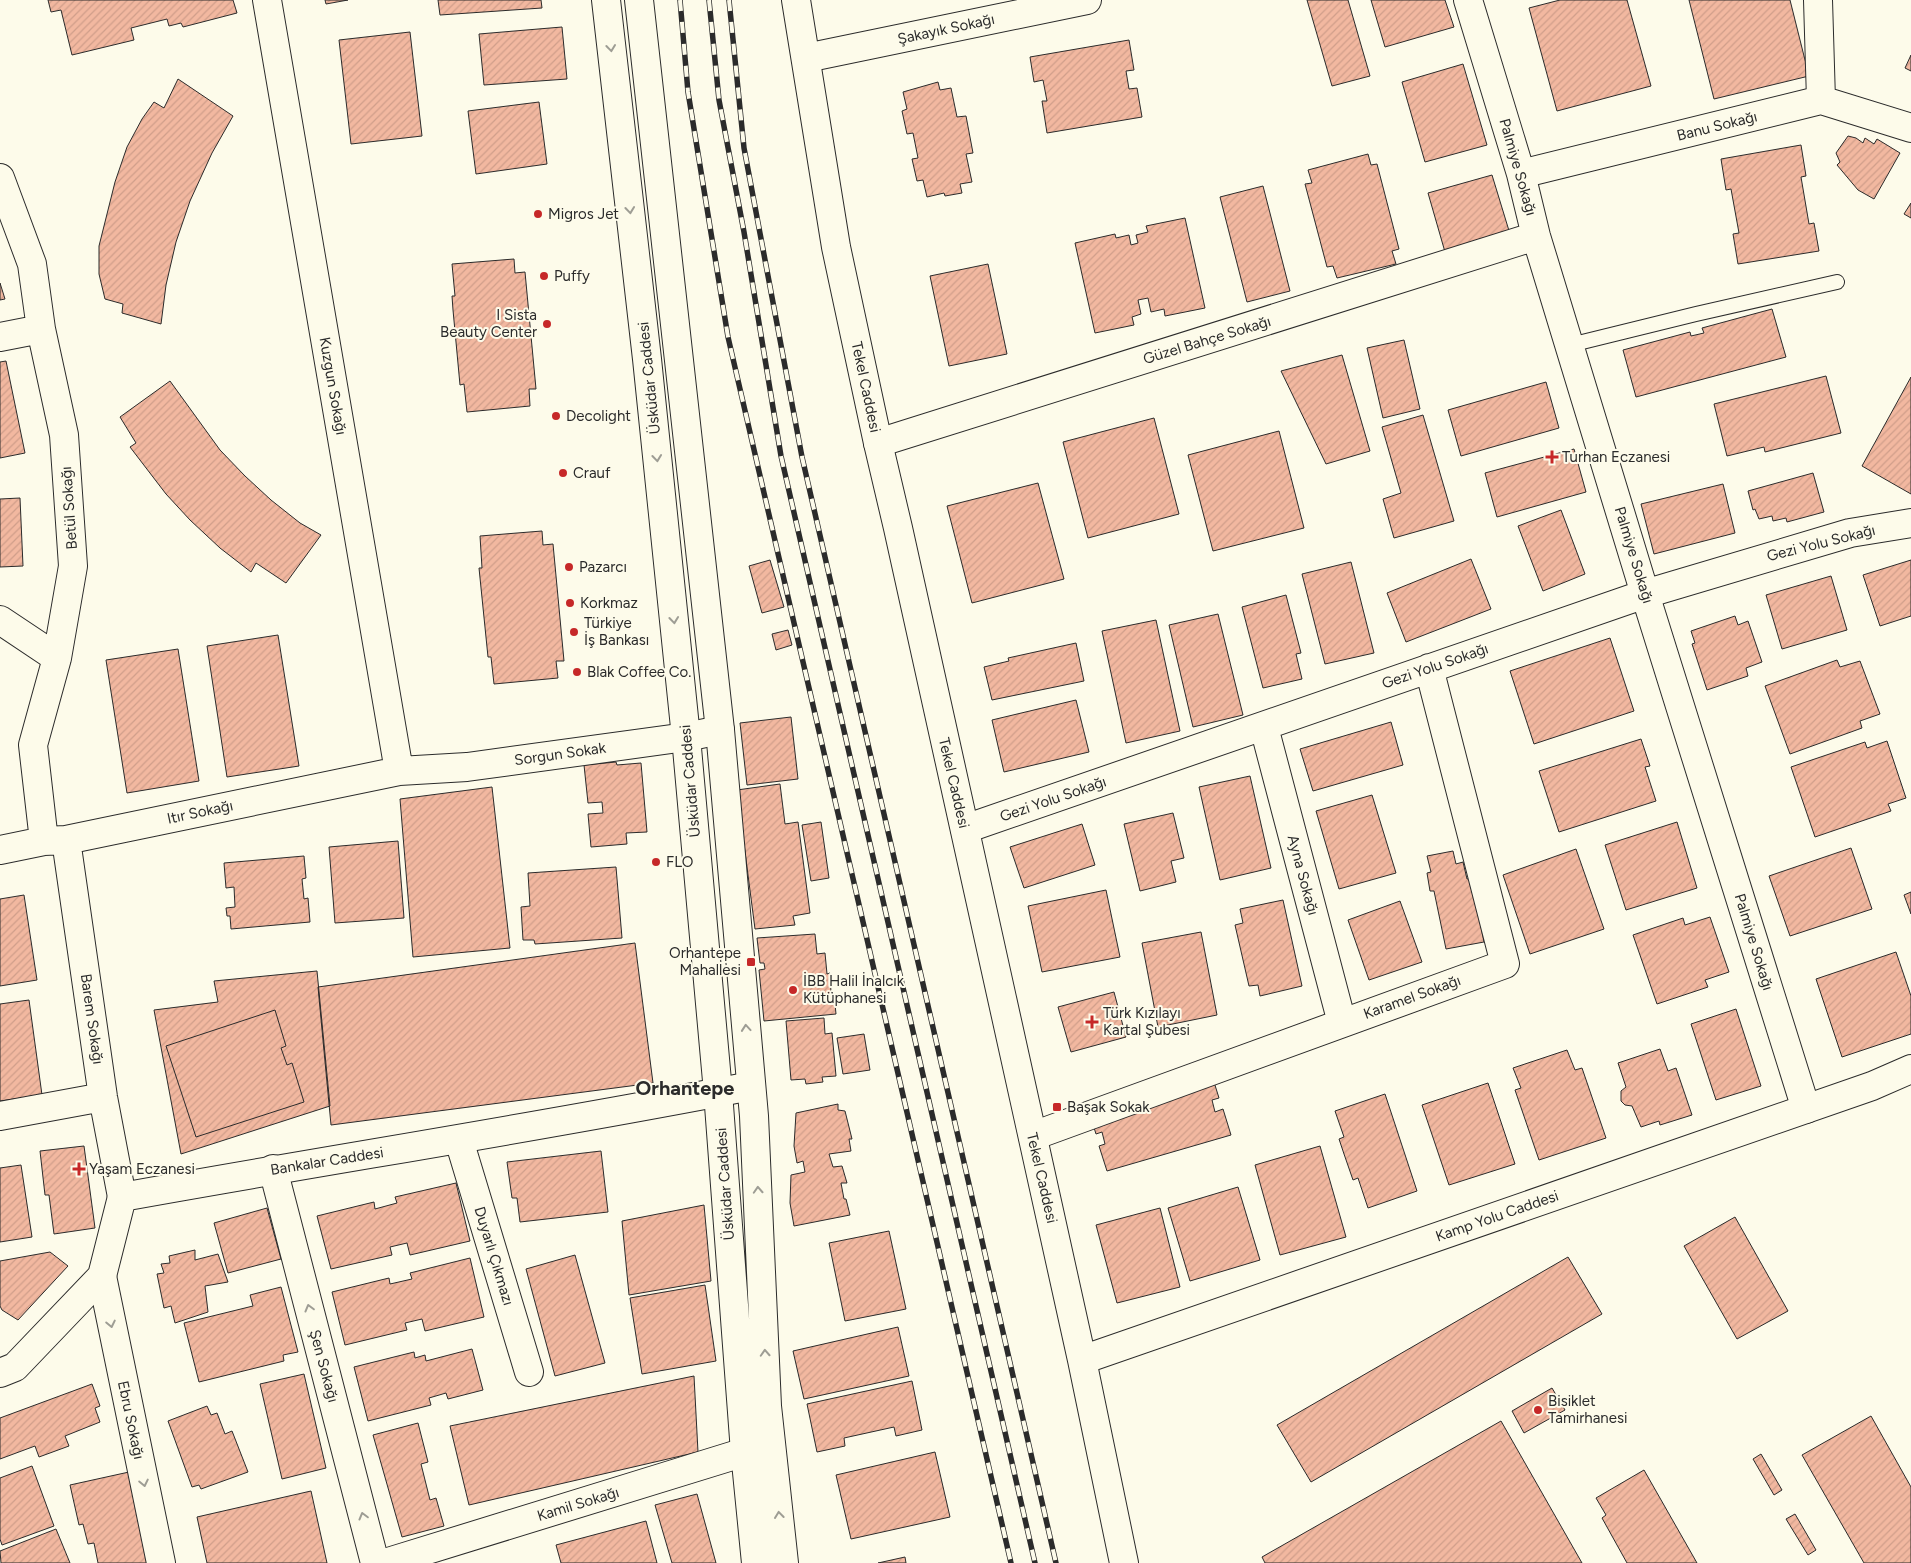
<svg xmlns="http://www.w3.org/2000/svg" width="1911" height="1563" font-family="Figtree,sans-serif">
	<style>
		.building { fill: url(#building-hatch); stroke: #2b2b2b }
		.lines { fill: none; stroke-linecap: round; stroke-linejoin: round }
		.lane-casing { stroke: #2b2b2b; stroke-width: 16 }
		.street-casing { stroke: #2b2b2b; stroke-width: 30 }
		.secondary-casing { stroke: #2b2b2b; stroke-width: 30 }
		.primary-casing { stroke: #2b2b2b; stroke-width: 30 }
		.lane { stroke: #fdfbea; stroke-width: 14 }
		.street { stroke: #fdfbea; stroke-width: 28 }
		.secondary { stroke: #fdfbea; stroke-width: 28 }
		.primary { stroke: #fdfbea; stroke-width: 28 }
		.rail-casing { stroke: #2b2b2b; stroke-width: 5.5 }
		.rail { stroke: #fdfbea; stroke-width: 4; stroke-dasharray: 11; stroke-linecap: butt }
		.oneway { stroke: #9e9d94 }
		.poi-dot { fill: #c62828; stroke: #fdfbea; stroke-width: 2 }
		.labels { text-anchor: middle; stroke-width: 4; stroke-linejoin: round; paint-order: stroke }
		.street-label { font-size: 15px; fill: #2b2b2b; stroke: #fdfbea }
		.poi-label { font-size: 15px; fill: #2b2b2b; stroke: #fdfbea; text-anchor: start }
		.district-label { font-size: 20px; font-weight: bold; fill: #2b2b2b; stroke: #fdfbea }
	</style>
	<defs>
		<pattern id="building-hatch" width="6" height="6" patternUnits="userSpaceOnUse" patternTransform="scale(1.25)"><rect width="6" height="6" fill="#f2b8a0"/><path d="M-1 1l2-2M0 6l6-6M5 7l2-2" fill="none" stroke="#d09e8a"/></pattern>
	</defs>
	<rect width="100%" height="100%" fill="#fdfbea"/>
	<path class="building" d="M48,0H233L237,13L183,27L181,23L169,26L167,19L131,28L134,40L72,55L61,10L51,12Z
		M325,0H348L326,4Z
		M438,0H541L542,8L440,15Z
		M1307,0H1348L1370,76L1332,86Z
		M1371,0H1445L1454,27L1385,47Z
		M1560,0H1627L1651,86L1557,111L1529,8Z
		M1689,0H1790L1809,76L1714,99Z
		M562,27L567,79L484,85L479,34Z
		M410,32L422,136L351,144L339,40Z
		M1129,40L1134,70L1126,71L1129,89L1137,88L1142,117L1047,133L1042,101H1047L1043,80L1034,82L1030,57Z
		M1911,55V71L1905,68Z
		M1463,64L1487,145L1425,162L1402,82Z
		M178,79L233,116L212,153L190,201L176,242L166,285L161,324L122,313L123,304L105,299L99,274V246L115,182L127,147L142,119L154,102L164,108Z
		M938,82L940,90L951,88L957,117L966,116L973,153L966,154L972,182L960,184L962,193L945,196L944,193L927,197L923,180L917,181L912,159L918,158L913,133L907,134L902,111L907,109L903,92Z
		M539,102L547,164L476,174L468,111Z
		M1848,136L1856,138L1863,143L1865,138L1874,144L1877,139L1900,153L1874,199L1858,190L1837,165L1840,162L1836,153Z
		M1801,145L1806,176L1801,177L1809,224L1814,223L1819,251L1738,264L1733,234L1739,233L1731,189L1726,190L1721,159Z
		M1368,154L1371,165L1377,164L1399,249L1392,251L1396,264L1337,278L1333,266L1327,267L1305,184L1312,183L1308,170Z
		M1492,175L1510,234L1445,252L1428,193Z
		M1263,186L1290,291L1247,302L1220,197Z
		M1911,203V218L1904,214Z
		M1185,218L1205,308L1165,316L1164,309L1151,312L1148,298L1138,300L1141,314L1132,317L1134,325L1095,333L1075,243L1115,234L1116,238L1129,235L1131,245L1138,243L1136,235L1148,232L1146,226Z
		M514,259L515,273L525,272L536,389H529L530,406L467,412L464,384L460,385L453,310L452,296H455L452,264Z
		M988,264L1007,354L949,366L930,276Z
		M0,283L5,299L0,300Z
		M1772,309L1786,357L1636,397L1623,350L1690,332L1691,336L1704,333L1702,328Z
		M1404,340L1420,409L1383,418L1367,348Z
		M1342,355L1370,451L1326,464L1281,371Z
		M6,361L25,453L0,458V362Z
		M1826,376L1841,433L1765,452L1764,447L1727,456L1714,404Z
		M1911,377V494L1862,466Z
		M170,381L220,450L245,476L271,500L300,523L321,535L286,583L256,563L251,572L220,548L190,520L166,494L130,447L136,443L120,417Z
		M1546,382L1559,428L1461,456L1448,410Z
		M1423,415L1454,521L1394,538L1383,499L1401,493L1382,427Z
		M1154,418L1179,514L1088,538L1063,442Z
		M1279,431L1304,528L1213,551L1188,455Z
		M1574,449L1586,492L1497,517L1485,473Z
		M1813,473L1824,512L1787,522L1786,518L1773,521L1772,516L1759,519L1755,509L1753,510L1748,491Z
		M1038,483L1064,579L972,603L947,506Z
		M1723,484L1735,533L1654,554L1641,504Z
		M20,498L23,566L0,567V499Z
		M1561,510L1585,574L1543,591L1518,526Z
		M542,531L543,545L553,544L564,661H556L558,678L494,684L491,657H488L479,568H482L480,536Z
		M1471,559L1491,609L1406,642L1387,593Z
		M770,560L784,607L762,613L749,566Z
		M1911,560V616L1880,626L1863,575Z
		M1351,562L1374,653L1325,664L1302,574Z
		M1831,576L1847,630L1782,649L1766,595Z
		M1286,595L1301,653L1296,654L1302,679L1263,688L1242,607Z
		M1218,614L1243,715L1193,727L1169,625Z
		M1735,616L1738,625L1748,621L1762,662L1746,668L1748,676L1707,690L1692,644L1695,643L1691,631Z
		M1156,620L1180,731L1126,743L1102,631Z
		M788,630L792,645L776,650L772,634Z
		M278,635L299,766L227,777L207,646Z
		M1610,638L1634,711L1534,744L1510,671Z
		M1076,643L1084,681L992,700L984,667L1009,661L1008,658Z
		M178,649L199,781L127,793L106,660Z
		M1837,660L1840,667L1860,661L1880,714L1860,721L1862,728L1790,754L1765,686Z
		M1076,700L1089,752L1004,772L992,720Z
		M791,717L798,779L747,785L740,723Z
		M1391,722L1403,765L1313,791L1300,749Z
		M1641,739L1650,766L1645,767L1656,801L1559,832L1539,771Z
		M1887,741L1906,798L1888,804L1891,811L1815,837L1791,767L1865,742L1867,748Z
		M616,762L617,765L641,763L647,832L626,833L627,844L591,847L588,814L603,813L602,802L588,803L584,765Z
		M1250,776L1271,868L1220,880L1199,787Z
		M780,784L785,824L798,822L810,913L793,916L795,925L755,929L737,790Z
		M492,787L510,948L413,957L400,799Z
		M1372,795L1396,873L1339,889L1316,811Z
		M1173,813L1184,858L1171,861L1176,882L1140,891L1124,824Z
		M821,822L829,878L811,881L802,825Z
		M1677,822L1697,888L1626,910L1605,845Z
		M1082,824L1095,865L1024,888L1010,847Z
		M398,841L404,918L335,923L329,847Z
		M1851,848L1872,909L1790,936L1769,876Z
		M1576,849L1604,929L1530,954L1503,875Z
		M1453,851L1456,864L1463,862L1467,879L1472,878L1484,942L1446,949L1434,891H1430L1427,873L1431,872L1427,856Z
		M304,856L306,878L302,879L304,899L308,898L310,922L231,929L230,916H227L226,908L235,907L234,887L226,888L224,863Z
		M616,867L622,938L535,944L534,940H523L521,907L530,906L528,873Z
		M1106,890L1120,957L1042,972L1028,906Z
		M1911,892V914L1904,895Z
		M24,895L37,980L0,986V899Z
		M1283,900L1302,986L1260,996L1258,985L1249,986L1235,925L1243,923L1240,909Z
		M1400,901L1422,962L1369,980L1348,920Z
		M1710,917L1729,972L1705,980L1708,987L1657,1004L1633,935L1683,918L1685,925Z
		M1201,932L1217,1015L1158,1027L1142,943Z
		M815,934L817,954L825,953L827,974L830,973L831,993L834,994L836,1014L764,1021L759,970L765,969L764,963H760L757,938Z
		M635,943L653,1083L331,1125L318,987Z
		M1896,952L1911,996V1034L1842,1057L1816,979Z
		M317,971L330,1106L181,1154L154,1010L218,1002L214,981Z
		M1114,992L1126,1037L1071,1052L1058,1007Z
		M29,1000L42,1095L0,1101V1004Z
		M1736,1009L1761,1086L1716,1100L1691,1024Z
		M275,1010L286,1046L281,1048L287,1065L292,1063L304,1102L196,1137L166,1046Z
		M824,1018L825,1034L832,1033L836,1076L822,1077L823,1082L806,1084L805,1079L791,1080L786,1021Z
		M864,1034L870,1070L843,1074L837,1038Z
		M1660,1049L1668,1071L1676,1068L1692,1115L1660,1125L1659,1121L1641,1127L1632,1106L1625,1105L1621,1101V1091L1626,1087L1618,1063Z
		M1567,1050L1575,1070L1582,1068L1606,1138L1539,1160L1515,1090L1521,1088L1513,1068Z
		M1214,1082L1219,1098L1212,1100L1215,1112L1223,1109L1231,1135L1107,1171L1099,1146L1105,1144L1102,1132L1096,1134L1091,1118Z
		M1488,1083L1515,1164L1449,1185L1422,1105Z
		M1385,1094L1417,1191L1368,1208L1358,1178L1353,1180L1344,1154L1339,1139L1344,1137L1335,1111Z
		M838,1104V1110L845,1111L852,1139H849L851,1151L829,1154L833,1167L842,1166L847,1183H841L844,1199H846L850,1215L794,1226L790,1203L791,1175L805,1172L803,1161L797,1163L794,1146L796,1113Z
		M84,1146L95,1228L54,1234L49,1195H45L40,1151Z
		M1320,1146L1346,1237L1280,1255L1255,1165Z
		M601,1151L608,1212L520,1222L517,1198H512L507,1162Z
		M21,1165L32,1237L0,1242V1168Z
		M456,1183L470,1241L410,1255L407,1243L390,1247L392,1255L331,1269L317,1216L374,1202L375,1209L397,1203L395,1197Z
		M1238,1187L1260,1260L1190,1281L1168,1208Z
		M704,1205L711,1281L629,1295L622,1221Z
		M267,1208L281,1259L228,1273L214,1223Z
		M1160,1208L1180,1287L1117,1303L1096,1225Z
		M1735,1217L1788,1311L1737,1339L1684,1246Z
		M889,1231L906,1309L845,1321L829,1243Z
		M195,1250V1260L218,1254L228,1282L205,1286L208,1312L175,1323L171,1306L164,1308L157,1274L164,1273L161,1264L170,1263L169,1256Z
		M50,1252L68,1266L18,1320L2,1310L0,1306V1261Z
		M575,1255L605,1363L555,1376L526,1269Z
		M1568,1257L1602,1314L1311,1482L1277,1425Z
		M470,1258L484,1317L425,1331L422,1319L405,1323L407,1330L345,1345L332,1292L389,1278L390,1284L412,1279L410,1273Z
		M705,1285L716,1361L642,1374L630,1298Z
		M281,1287L298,1352L283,1355L284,1361L199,1382L184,1323L253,1306L250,1295Z
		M898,1327L909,1376L804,1399L793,1351Z
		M472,1349L483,1390L448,1399L446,1393L429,1398L431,1405L368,1421L354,1367L414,1352L415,1358L425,1355L426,1361Z
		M304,1374L326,1468L282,1479L260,1384Z
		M694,1376L698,1452L469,1505L450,1426Z
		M912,1381L922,1430L896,1436L894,1427L844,1438L845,1446L817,1452L807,1404Z
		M92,1384L100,1406L95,1408L100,1422L65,1436L69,1446L39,1457L35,1446L0,1459V1418Z
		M1552,1388L1565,1410L1524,1433L1512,1411Z
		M207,1406L211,1415L217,1413L225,1434L232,1431L248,1472L201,1489L199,1485L192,1487L168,1421Z
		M1871,1416L1911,1487V1563H1864L1802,1455Z
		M1501,1421L1582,1563H1265L1262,1557Z
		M418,1423L428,1462L421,1464L430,1500L436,1498L444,1526L402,1537L373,1435Z
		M935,1452L950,1517L851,1539L836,1475Z
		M1761,1454L1782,1490L1774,1495L1753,1459Z
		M32,1466L54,1526L2,1545L0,1539V1478Z
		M1644,1470L1697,1563H1627L1602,1518L1606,1515L1596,1498Z
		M129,1472L150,1563H98L94,1543L88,1544L83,1524L79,1525L70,1485Z
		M311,1491L327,1563H207L197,1517Z
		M697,1494L716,1563H672L655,1505Z
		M1795,1514L1816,1550L1808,1555L1786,1519Z
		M646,1521L657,1563H561L556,1545Z
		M56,1529L70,1563H1L0,1551Z
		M905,1557L906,1563H878Z"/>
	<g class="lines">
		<g class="lane-casing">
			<path id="lane" d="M1570,345L1696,314L1837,282"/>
		</g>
		<g class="street-casing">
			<path id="street" d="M267,0L399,771
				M1468,0L1521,174L1536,236L1645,594L1806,1109
				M1818,0L1821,100
				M806,58L1087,0
				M1521,174L1821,100L1911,128
				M0,178L32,264L41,329L64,435L73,566L57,658L33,745L44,841
				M0,337L41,329
				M878,443L1536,236
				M0,620L57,658
				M1264,727L1342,1023
				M965,829L1645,594L1850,533L1911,523
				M66,840L103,1097L122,1197
				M0,850L44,841L66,840L399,771L467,767L686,737L720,730
				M0,1116L103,1097
				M1033,1136L1505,964L1429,668
				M459,1140L529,1372
				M273,1169L375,1563
				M102,1276L161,1563
				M385,1563L745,1452L767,1448"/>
		</g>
		<g class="secondary-casing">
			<path id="secondary" d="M796,0L836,247L878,443L898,528L1082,1360L1124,1563
				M1082,1360L1872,1086L1911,1069
				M0,1373L15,1367L102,1276L122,1197C332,1159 542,1127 751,1086"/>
		</g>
		<g class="primary-casing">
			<path id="primary" d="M606,0L647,359L686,737L718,1092L745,1452L756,1563
				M639,0L720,730L754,1116L767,1406L784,1563"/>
		</g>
		<use href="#lane" class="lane"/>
		<use href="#street" class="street"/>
		<use href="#secondary" class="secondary"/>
		<use href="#primary" class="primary"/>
		<g class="rail-casing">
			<path id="rail" d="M680,0L688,92L728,337L1011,1563
				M709,0L719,100L744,232L781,456L1035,1563
				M729,0L744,148L802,457L1056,1563"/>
		</g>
		<use href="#rail" class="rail"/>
	</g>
	<defs><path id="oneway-chevron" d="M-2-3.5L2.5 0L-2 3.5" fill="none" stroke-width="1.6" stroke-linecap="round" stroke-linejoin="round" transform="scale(1.25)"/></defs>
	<g class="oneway">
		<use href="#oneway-chevron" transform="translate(611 48) rotate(83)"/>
		<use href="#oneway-chevron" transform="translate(630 210) rotate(84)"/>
		<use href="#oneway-chevron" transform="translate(657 458) rotate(84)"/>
		<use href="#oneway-chevron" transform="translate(674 620) rotate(84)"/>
		<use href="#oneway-chevron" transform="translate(746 1028) rotate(-95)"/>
		<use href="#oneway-chevron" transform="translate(758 1190) rotate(-93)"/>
		<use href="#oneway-chevron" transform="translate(309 1308) rotate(-105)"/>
		<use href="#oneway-chevron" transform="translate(111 1324) rotate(78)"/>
		<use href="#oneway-chevron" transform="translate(765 1353) rotate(-93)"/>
		<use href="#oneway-chevron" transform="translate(144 1483) rotate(78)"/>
		<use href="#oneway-chevron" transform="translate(779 1515) rotate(-97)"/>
		<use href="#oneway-chevron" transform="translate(363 1516) rotate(-105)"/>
	</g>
	<g class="poi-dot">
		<circle cx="538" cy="214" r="5"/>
		<circle cx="544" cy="276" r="5"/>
		<circle cx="547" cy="324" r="5"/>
		<circle cx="556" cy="416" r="5"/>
		<path d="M1549.5 449.5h5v5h5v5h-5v5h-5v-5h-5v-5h5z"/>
		<circle cx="563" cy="473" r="5"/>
		<circle cx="569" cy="567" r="5"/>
		<circle cx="570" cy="603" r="5"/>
		<circle cx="574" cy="632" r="5"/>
		<circle cx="577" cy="672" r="5"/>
		<circle cx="656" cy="862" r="5"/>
		<rect x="746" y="957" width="10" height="10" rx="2.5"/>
		<circle cx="793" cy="990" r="5"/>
		<path d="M1089.5 1014.5h5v5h5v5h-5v5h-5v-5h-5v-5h5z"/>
		<rect x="1052" y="1102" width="10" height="10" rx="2.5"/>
		<path d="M76.5 1161.5h5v5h5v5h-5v5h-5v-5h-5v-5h5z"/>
		<circle cx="1538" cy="1410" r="5"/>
	</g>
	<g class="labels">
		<g class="street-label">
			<text transform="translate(946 29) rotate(-12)" y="5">Şakayık Sokağı</text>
			<text transform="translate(1717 126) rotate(-14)" y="5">Banu Sokağı</text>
			<text transform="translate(1518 167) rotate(74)" y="5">Palmiye Sokağı</text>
			<text transform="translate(1207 340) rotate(-17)" y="5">Güzel Bahçe Sokağı</text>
			<text transform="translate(649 378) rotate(-96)" y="5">Üsküdar Caddesi</text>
			<text transform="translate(333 386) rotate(80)" y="5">Kuzgun Sokağı</text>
			<text transform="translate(866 387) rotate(78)" y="5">Tekel Caddesi</text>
			<text transform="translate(69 508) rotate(-94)" y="5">Betül Sokağı</text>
			<text transform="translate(1821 543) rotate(-14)" y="5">Gezi Yolu Sokağı</text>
			<text transform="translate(1634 555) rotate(73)" y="5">Palmiye Sokağı</text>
			<text transform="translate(1435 666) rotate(-19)" y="5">Gezi Yolu Sokağı</text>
			<text transform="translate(560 754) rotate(-8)" y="5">Sorgun Sokak</text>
			<text transform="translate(690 781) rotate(-95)" y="5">Üsküdar Caddesi</text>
			<text transform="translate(954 783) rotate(77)" y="5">Tekel Caddesi</text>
			<text transform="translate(1053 799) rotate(-19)" y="5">Gezi Yolu Sokağı</text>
			<text transform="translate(200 812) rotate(-12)" y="5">Itır Sokağı</text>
			<text transform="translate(1303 875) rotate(75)" y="5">Ayna Sokağı</text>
			<text transform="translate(1754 942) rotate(73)" y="5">Palmiye Sokağı</text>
			<text transform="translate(1412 997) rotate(-20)" y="5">Karamel Sokağı</text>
			<text transform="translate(92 1019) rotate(82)" y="5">Barem Sokağı</text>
			<text transform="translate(327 1161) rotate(-9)" y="5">Bankalar Caddesi</text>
			<text transform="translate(1042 1178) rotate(77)" y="5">Tekel Caddesi</text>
			<text transform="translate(725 1184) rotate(-94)" y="5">Üsküdar Caddesi</text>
			<text transform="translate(1497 1216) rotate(-19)" y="5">Kamp Yolu Caddesi</text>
			<text transform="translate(494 1256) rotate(73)" y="5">Duyarlı Çıkmazı</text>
			<text transform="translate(324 1366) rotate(75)" y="5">Şen Sokağı</text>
			<text transform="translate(131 1420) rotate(78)" y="5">Ebru Sokağı</text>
			<text transform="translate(578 1504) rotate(-17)" y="5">Kamil Sokağı</text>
		</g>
		<g class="poi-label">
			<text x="548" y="219">Migros Jet</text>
			<text x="554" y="281">Puffy</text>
			<text x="537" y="320" text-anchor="end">I Sista<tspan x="537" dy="17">Beauty Center</tspan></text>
			<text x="566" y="421">Decolight</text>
			<text x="1562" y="462">Turhan Eczanesi</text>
			<text x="573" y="478">Crauf</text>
			<text x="579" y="572">Pazarcı</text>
			<text x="580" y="608">Korkmaz</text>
			<text x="584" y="628">Türkiye<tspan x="584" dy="17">İş Bankası</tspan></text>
			<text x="587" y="677">Blak Coffee Co.</text>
			<text x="666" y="867">FLO</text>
			<text x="741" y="958" text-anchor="end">Orhantepe<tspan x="741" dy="17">Mahallesi</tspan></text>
			<text x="803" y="986">İBB Halil İnalcık<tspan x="803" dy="17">Kütüphanesi</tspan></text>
			<text x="1103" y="1018">Türk Kızılayı<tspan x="1103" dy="17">Kartal Şubesi</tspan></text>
			<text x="1067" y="1112">Başak Sokak</text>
			<text x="89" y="1174">Yaşam Eczanesi</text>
			<text x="1548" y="1406">Bisiklet<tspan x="1548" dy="17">Tamirhanesi</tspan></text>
		</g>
		<g class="district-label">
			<text x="685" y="1095">Orhantepe</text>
		</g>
	</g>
</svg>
